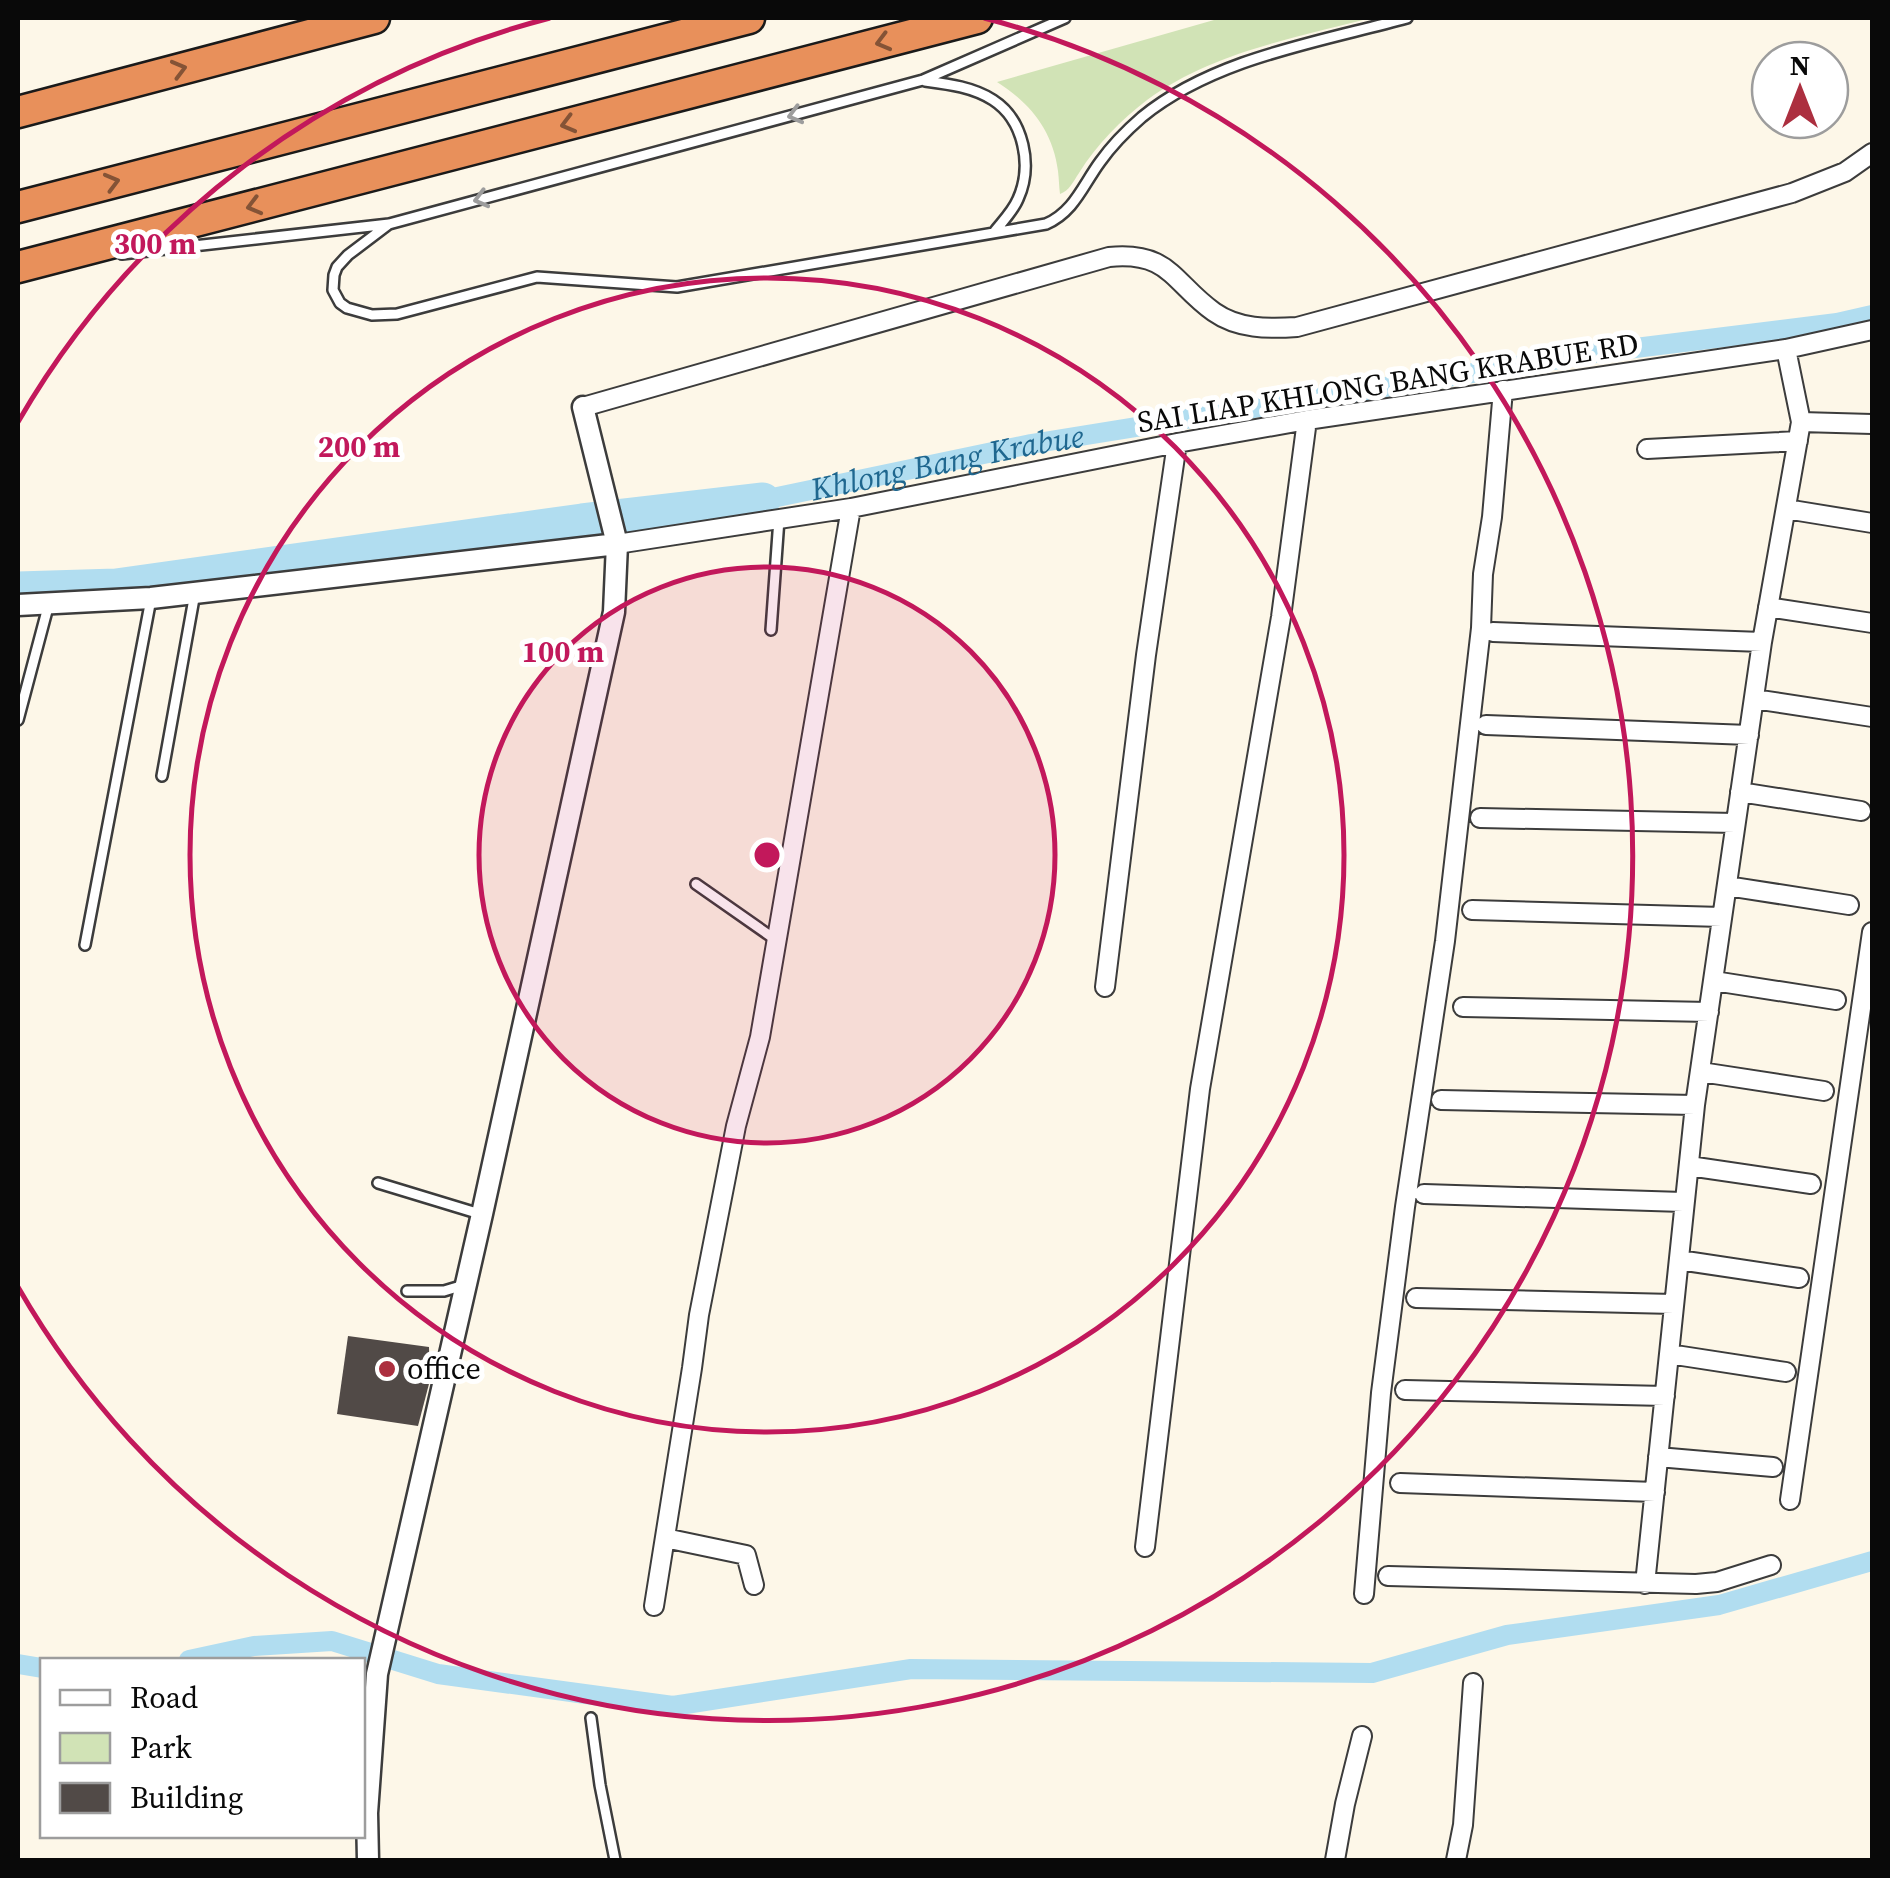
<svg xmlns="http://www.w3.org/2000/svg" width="1890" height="1878" font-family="'Source Serif 4',serif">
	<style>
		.green { fill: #d1e3b6 }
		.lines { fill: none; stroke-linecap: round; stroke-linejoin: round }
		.canal { stroke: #b1ddf0; stroke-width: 20 }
		.river { stroke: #b1ddf0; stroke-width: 35 }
		.building { fill: #514a47 }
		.service-casing { stroke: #3c3c3c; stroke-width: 14 }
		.minor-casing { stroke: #3c3c3c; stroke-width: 22 }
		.tertiary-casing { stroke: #3c3c3c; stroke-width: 25 }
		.motorway-casing { stroke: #1a1a1a; stroke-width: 35 }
		.service { stroke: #fff; stroke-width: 9 }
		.minor { stroke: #fff; stroke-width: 18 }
		.tertiary { stroke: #fff; stroke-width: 20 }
		.motorway { stroke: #e8905b; stroke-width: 30 }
		.oneway { stroke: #845336 }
		.oneway2 { stroke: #9d9d9d }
		.ring { fill: none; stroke: #c2185b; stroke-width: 5 }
		.poi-dot { fill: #ac2f3f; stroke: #fff; stroke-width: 4 }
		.labels { text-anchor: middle; stroke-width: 10; stroke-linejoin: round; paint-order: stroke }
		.street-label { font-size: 30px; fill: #090909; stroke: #fff }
		.poi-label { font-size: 30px; fill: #090909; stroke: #fff; text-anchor: start }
		.water-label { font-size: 32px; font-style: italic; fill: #1f678f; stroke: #fff }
		.centre { fill: #c2185b; stroke: #fff; stroke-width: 5 }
		.ring-label { font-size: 30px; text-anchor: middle; font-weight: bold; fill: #c2185b; stroke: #fff; stroke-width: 10; stroke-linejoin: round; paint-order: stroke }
	</style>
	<rect width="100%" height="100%" fill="#fdf7e8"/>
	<path class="green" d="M1221,18H1371C1295,38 1212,52 1147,100C1121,120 1097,144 1079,173C1073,182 1069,191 1060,194C1059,187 1059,179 1058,171C1053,131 1030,103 997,82Z"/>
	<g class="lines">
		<g class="canal">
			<path id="s1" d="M763,500L1031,444L1603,352L1837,323L1872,315"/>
			<path d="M189,1660L254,1646L332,1641L438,1674L673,1706L911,1669L1372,1673L1507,1635L1719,1605L1872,1561"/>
			<path d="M18,1664L42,1668"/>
		</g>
		<path class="river" d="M18,589L116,586L582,521L763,500"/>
	</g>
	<path class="building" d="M348,1336L429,1347L430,1380L418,1426L337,1414Z"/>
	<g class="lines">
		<g class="service-casing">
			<path id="service" d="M925,81C948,84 973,87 993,100C1024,120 1033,166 1018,199C1013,211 1003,221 995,231
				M389,224L348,255L337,267L334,275L333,290L340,303L347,308L372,315L397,314L537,277L677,287L1046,224C1074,212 1083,185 1100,162C1112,145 1127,130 1142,117C1214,58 1319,42 1407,18
				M122,254L389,224L923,80L1065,18
				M771,630L779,519
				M18,720L48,607
				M162,776L195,593
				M696,884L776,940
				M85,945L151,599
				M378,1183L480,1214
				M407,1291H444L464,1285
				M591,1718L600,1785L615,1860"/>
		</g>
		<g class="minor-casing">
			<path id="minor" d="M583,407L1109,257C1170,251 1173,283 1214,312C1238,329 1268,329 1297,327L1792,193L1845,172L1872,153
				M1801,422L1872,424
				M1647,449L1798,441
				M1786,509L1872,523
				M617,544L851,508L1177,443L1307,420L1786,349L1872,330
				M1768,607L1872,623
				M1493,632L1762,642
				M1754,699L1872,717
				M1486,725L1749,735
				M1740,792L1861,811
				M1480,818L1735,823
				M1727,886L1849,905
				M1472,910L1722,917
				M1714,981L1836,1000
				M1105,987L1146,655L1177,443
				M1463,1007L1709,1012
				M1701,1072L1824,1091
				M1441,1100L1695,1105
				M1689,1166L1811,1184
				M1424,1194L1683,1202
				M1679,1260L1799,1278
				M1416,1298L1674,1304
				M1669,1354L1786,1372
				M1405,1390L1665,1396
				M1658,1457L1773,1467
				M1400,1483L1655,1492
				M1790,1500L1872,932
				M665,1538L746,1555L754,1585
				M1145,1547L1200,1089L1281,617L1307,420
				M1388,1576L1696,1584L1717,1582L1771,1565
				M1645,1584L1695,1105L1762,642L1801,422L1786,349
				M1364,1594L1381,1393L1405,1207L1445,941L1481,628L1483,574L1492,517L1503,390
				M654,1606L692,1368L699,1315L736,1126L760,1037L851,508
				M1335,1860L1345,1804L1362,1736
				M1456,1860L1463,1825L1473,1683"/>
		</g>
		<g class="tertiary-casing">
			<path id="tertiary" d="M18,605L151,598L617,544
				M368,1860L367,1813L377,1674L482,1214L614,612L617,544L583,407"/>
		</g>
		<g class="motorway-casing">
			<path id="motorway" d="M18,112L374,18
				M18,207L749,18
				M18,267L977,18"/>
		</g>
		<use href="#service" class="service"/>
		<use href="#minor" class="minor"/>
		<use href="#tertiary" class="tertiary"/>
		<use href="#motorway" class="motorway"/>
	</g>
	<defs><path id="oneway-chevron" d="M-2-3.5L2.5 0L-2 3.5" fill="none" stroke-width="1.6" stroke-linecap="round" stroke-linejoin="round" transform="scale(2.5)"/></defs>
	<g class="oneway">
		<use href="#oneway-chevron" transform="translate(883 42) rotate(165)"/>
		<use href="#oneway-chevron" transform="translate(179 69) rotate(-15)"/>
		<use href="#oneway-chevron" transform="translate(568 124) rotate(165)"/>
		<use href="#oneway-chevron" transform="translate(112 182) rotate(-15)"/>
		<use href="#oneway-chevron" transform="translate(254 206) rotate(165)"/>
	</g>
	<g class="oneway2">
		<use href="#oneway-chevron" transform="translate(795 115) rotate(165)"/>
		<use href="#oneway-chevron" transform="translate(481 199) rotate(165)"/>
	</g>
	<circle cx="767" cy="855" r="288" fill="#c2185b" fill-opacity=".12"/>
	<g class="ring">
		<circle cx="767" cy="855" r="288"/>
		<circle cx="767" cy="855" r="577"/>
		<path d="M18 422A865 865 0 0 1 550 18M984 18A865 865 0 1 1 18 1287"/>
	</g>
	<circle class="poi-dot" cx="387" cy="1369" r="10"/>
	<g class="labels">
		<g class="street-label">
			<text transform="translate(1388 383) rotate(-9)" y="10">SAI LIAP KHLONG BANG KRABUE RD</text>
		</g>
		<g class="poi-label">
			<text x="407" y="1379">office</text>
		</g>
		<g class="water-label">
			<text dy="11" stroke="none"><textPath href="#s1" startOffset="188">Khlong Bang Krabue</textPath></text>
		</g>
	</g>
	<circle cx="767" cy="855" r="15" class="centre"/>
	<g class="ring-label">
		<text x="155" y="254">300 m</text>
		<text x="359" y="457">200 m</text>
		<text x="563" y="662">100 m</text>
	</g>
	<rect width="1890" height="1878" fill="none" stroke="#090909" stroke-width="40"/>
	<rect x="40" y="1658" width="325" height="180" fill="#ffffff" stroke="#9d9d9d" stroke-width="2.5"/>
	<rect x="60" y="1690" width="50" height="15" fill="#ffffff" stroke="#9d9d9d" stroke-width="2.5"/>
	<text x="130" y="1708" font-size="30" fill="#090909">Road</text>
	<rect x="60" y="1733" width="50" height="30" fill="#d1e3b6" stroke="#9d9d9d" stroke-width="2.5"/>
	<text x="130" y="1758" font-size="30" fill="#090909">Park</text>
	<rect x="60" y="1783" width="50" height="30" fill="#514a47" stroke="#9d9d9d" stroke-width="2.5"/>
	<text x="130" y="1808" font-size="30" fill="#090909">Building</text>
	<g transform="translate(1800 90)"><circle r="48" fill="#ffffff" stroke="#9d9d9d" stroke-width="2.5"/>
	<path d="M0-8L18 38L0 25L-18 38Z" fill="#ac2f3f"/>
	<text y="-15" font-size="28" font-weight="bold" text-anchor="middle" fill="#090909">N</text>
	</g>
</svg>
